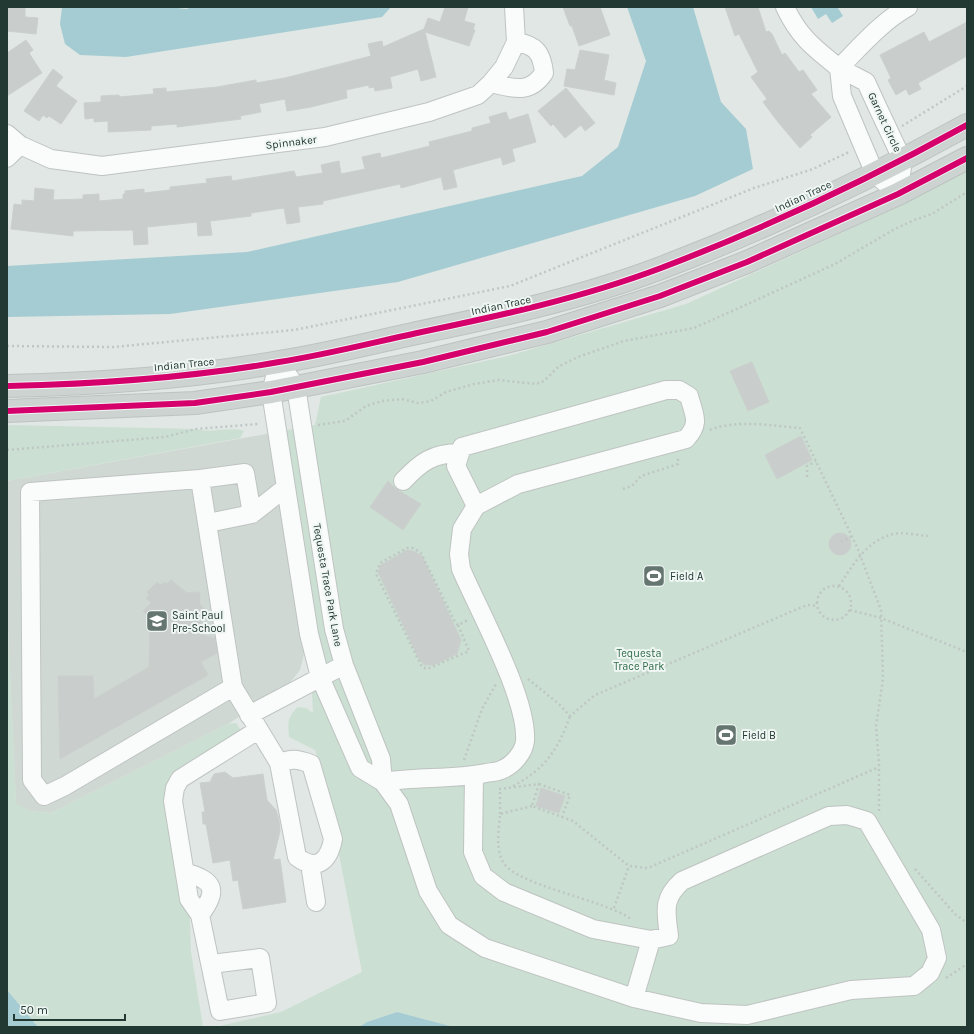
<svg xmlns="http://www.w3.org/2000/svg" width="974" height="1034" font-family="Karla,sans-serif">
	<style>
		.built { fill: #d0d8d4 }
		.green { fill: #cbdfd2 }
		.water { fill: #a5ccd2 }
		.building { fill: #c9cecc; stroke: #cad0cd }
		.lines { fill: none; stroke-linecap: round; stroke-linejoin: round }
		.minor-casing { stroke: #bec4c1; stroke-width: 20 }
		.major-casing { stroke: #bcc3c1; stroke-width: 24 }
		.path { stroke: #bfc7c5; stroke-width: 2.5; stroke-dasharray: 2 3; stroke-linecap: butt }
		.minor { stroke: #fafbfb; stroke-width: 18 }
		.major { stroke: #cdd3d1; stroke-width: 22 }
		.cycleway-casing { stroke: #eff6f3; stroke-width: 8 }
		.cycleway { stroke: #d6006c; stroke-width: 6 }
		.labels { text-anchor: middle; stroke-width: 4; stroke-linejoin: round; paint-order: stroke }
		.street-label { font-size: 11px; fill: #223832; stroke: #eff6f3 }
		.poi-label { font-size: 11px; fill: #223832; stroke: #eff6f3; text-anchor: start }
		.park-label { font-size: 11px; fill: #2f6b47; stroke: #eff6f3 }
	</style>
	<rect width="100%" height="100%" fill="#e1e7e4"/>
	<path class="built" d="M277,432L309,634L300,670L289,684L228,724L51,813L29,811L16,804L7,608V481Z"/>
	<path class="green" d="M967,170V1027H454L397,1012L367,1022L359,1027H215L281,1012L362,972L323,773L315,750L289,737C288,722 287,717 298,707L306,708L313,713L309,634L277,432L315,425L321,397L508,356L686,304L900,206Z
		M7,425L196,429C211,434 228,426 244,431L240,438L7,481Z
		M7,608L16,803L29,811L51,813L228,724L236,723L240,729L234,738L180,780L189,899L191,952L203,1027H38L7,990Z"/>
	<path class="water" d="M62,7H169L186,9L192,7H391L382,17L126,57L80,55L65,44L60,24Z
		M627,7H693L721,102L746,129L753,169L695,196L398,282L170,314L7,317V266L247,252L582,176L618,147L646,61Z
		M811,7H840L838,8L843,16L832,23L826,14L818,19Z
		M7,990L38,1027H7Z
		M397,1012L454,1027H359L367,1022Z"/>
	<path class="building" d="M7,7H25V17L38,18L36,34L7,31Z
		M445,7H468L464,21L475,24L473,30H475L469,46L425,32L436,77L421,81L418,69L390,77L392,88L375,91L374,87L369,88V85L346,90L347,98L311,107L287,111L285,99L259,104L261,112L240,116L241,119L177,127V124L151,126V130L108,132V121L94,122V118L85,119L84,103L101,102V96L119,95V97L154,94L153,89L166,88V92L217,87L256,80V83L285,78L371,56L368,44L382,41L383,47L424,29L428,18L440,22Z
		M563,7H600L610,35L579,46L572,26H570Z
		M725,7H758L766,32L769,31L772,34L782,55L785,53L799,72L803,70L817,90L811,94L831,117L810,135L812,137L800,148L778,122L763,102L767,99L751,77L758,72L739,34L735,36Z
		M967,22V56L918,83L921,89L909,95L906,89L896,95L888,80L891,78L880,55L924,32L929,42Z
		M26,40L33,50L29,53L42,73L7,96V53Z
		M580,50L609,55L604,80L616,83L614,95L564,86L567,69L575,70Z
		M53,69L63,77L56,86L77,101L61,124L49,116L47,118L43,115L39,121L24,111Z
		M566,88L595,123L585,131L581,125L565,138L553,124L551,126L538,111Z
		M506,112L509,120L528,114L536,142L512,149L515,161L503,165L501,157L453,170L457,187L444,190L441,177L401,188L400,184L323,201V204L298,207L300,222L287,224L284,208L251,213V216L210,221L212,235L198,236L197,222L147,227L148,244L134,245L133,230L73,231V236L11,229L14,204L22,205V200L34,201L35,188L54,190L53,200L83,199V195L99,194V201L123,199V194H125V191L144,189V193L170,190V187L207,183L206,179L231,176L232,181L294,171L296,177L323,173L321,165L339,161L341,174L365,169L362,157L380,153L381,158L430,146L429,142L472,131V128L491,123L489,117Z
		M752,362L769,402L748,411L730,371Z
		M801,436L812,460L777,479L765,455Z
		M388,481L396,489L421,504L403,530L370,507Z
		M829 544a11 11 0 1 1 22 0a11 11 0 1 1-22 0Z
		M407,550L413,551L422,556L461,640L457,654L433,665H425L420,661L378,572L381,565Z
		M171,580L187,593L200,592V604L210,615L191,632L215,638L217,653L201,662L208,675L60,759L58,676H93L94,699L149,667L150,618L143,611L151,603L146,598L149,595L147,592L157,582L161,585L165,582L167,584Z
		M225,772L233,778L263,774L267,800L276,810L279,820L280,831L273,860L280,859L286,902L243,909L238,880L233,881L230,860L213,863L206,824H203L202,812H205L200,783L210,782L214,774Z
		M541,788L565,796L559,813L536,806Z"/>
	<g class="lines">
		<g class="minor-casing">
			<path id="minor" d="M785,7C799,37 814,48 839,68C860,47 881,22 908,7
				M839,68L866,82L877,106L903,161L898,194L875,174L842,96Z
				M491,83C513,88 529,95 544,73C542,53 536,45 516,42
				M7,134L20,145L51,159L102,166L325,137L429,112L478,95L491,83L504,67L516,42L514,7
				M7,158L20,145
				M279,362L271,392L309,634L320,677L360,768L383,782L399,804L428,891L449,925L485,948L634,998L701,1013L747,1015L851,990L914,986L930,973L937,958L931,930L867,821L847,815L829,816L682,881C662,899 666,911 669,936L651,940L593,929L504,892L483,876L473,852L474,775
				M279,362L296,387L334,629L344,665L381,759L383,782
				M200,479L233,687L279,763L297,857C317,872 329,861 333,839L311,764C298,759 292,758 279,763
				M403,481C421,462 433,453 460,453
				M208,523L252,514L285,488
				M233,687L65,786L44,796L32,780L30,492L200,479L245,473L252,514
				M249,715L344,665
				M383,782C417,776 452,780 486,773C491,772 499,772 503,769C513,765 524,752 525,741C528,699 479,611 461,569L459,554L462,529L476,506L518,484L686,439C701,423 694,415 689,396L679,390H666L462,447L456,466L476,506
				M310,864L316,902
				M185,872C214,881 219,889 200,915
				M211,964L260,958L267,1003L220,1011L200,915L189,899L173,801L175,788L180,779L258,730
				M634,998L651,940"/>
		</g>
		<g class="major-casing">
			<path id="major" d="M7,386C97,384 189,378 279,362C325,355 371,343 417,333C499,316 582,298 661,268C766,228 869,179 967,125
				M7,411L195,403L271,392L423,362L547,332L660,296L747,262L898,194L967,158"/>
		</g>
		<path class="path" d="M902,126L967,86
			M7,346L113,347L294,330L510,286L754,188L813,169L849,152
			M318,425L345,421L366,406L382,401L402,399L418,403L431,401L446,392L474,384L499,380L536,384L544,381L558,367L578,357L624,341L694,328L739,308L835,264L893,230L914,220L932,214L967,192
			M710,430C735,419 774,426 800,428L857,547L881,610L883,679L876,726L879,762V812
			M7,450L165,437L196,429L258,424
			M807,477V466L816,461
			M623,489L632,486L641,476L678,464V458
			M841,542L852,536
			M817 603a17 17 0 1 1 34 0a17 17 0 1 1-34 0Z
			M839,586C853,565 866,541 893,534C903,532 917,535 928,536
			M850,610L881,618L967,652
			M458,625L455,622L421,553L413,548H407L380,563L376,574L422,667L427,669L469,651L458,625L468,620
			M528,679L559,704L570,716L595,695L807,605L817,606
			M464,760L482,709L496,684
			M539,784L570,795L562,817
			M513,786C545,769 558,750 570,716
			M499,789L539,784L532,806L573,821L629,866L648,868L879,767
			M532,806L500,814C499,830 495,847 503,862C515,885 605,900 631,919
			M500,814V789
			M915,869L955,914L967,923
			M614,908L629,866
			M946,978L967,964"/>
		<use href="#minor" class="minor"/>
		<use href="#major" class="major"/>
		<g class="cycleway-casing">
			<path id="cycleway" d="M7,386C97,384 189,378 279,362C325,355 371,343 417,333C499,316 582,298 661,268C766,228 869,179 967,125
				M7,411L195,403L271,392L423,362L547,332L660,296L747,262L898,194L967,158"/>
		</g>
		<use href="#cycleway" class="cycleway"/>
	</g>
	<defs>
		<g id="stadium-square" transform="scale(1.15)"><rect x="-9" y="-9" width="18" height="18" rx="4" fill="#657570" stroke="#eff6f3"/><path d="M0-5a6.5 5 0 1 0 0 10a6.5 5 0 1 0 0-10ZM-3.5-1.8h7v3.6h-7Z" fill="#fff"/></g>
		<g id="school-square" transform="scale(1.15)"><rect x="-9" y="-9" width="18" height="18" rx="4" fill="#657570" stroke="#eff6f3"/><path d="M0-5L7-2L0 1L-7-2ZM-4 1L0 2.5L4 1V4Q0 6-4 4Z" fill="#fff"/></g>
	</defs>
	<g fill-rule="evenodd">
		<use href="#stadium-square" x="654" y="576"/>
		<use href="#school-square" x="157" y="621"/>
		<use href="#stadium-square" x="726" y="735"/>
	</g>
	<g class="labels">
		<g class="street-label">
			<text transform="translate(885 122) rotate(65)" y="4">Garnet Circle</text>
			<text transform="translate(291 142) rotate(-7)" y="4">Spinnaker</text>
			<text transform="translate(803 196) rotate(-25)" y="4">Indian Trace</text>
			<text transform="translate(501 305) rotate(-12)" y="4">Indian Trace</text>
			<text transform="translate(184 364) rotate(-6)" y="4">Indian Trace</text>
			<text transform="translate(328 585) rotate(80)" y="4">Tequesta Trace Park Lane</text>
		</g>
		<g class="poi-label">
			<text x="670" y="580">Field A</text>
			<text x="172" y="619">Saint Paul<tspan x="172" dy="13">Pre-School</tspan></text>
			<text x="742" y="739">Field B</text>
		</g>
		<g class="park-label">
			<text x="639" y="657">Tequesta<tspan x="639" dy="13">Trace Park</tspan></text>
		</g>
	</g>
	<rect width="974" height="1034" fill="none" stroke="#223832" stroke-width="16"/>
	<path d="M14 1014v6h111v-6" fill="none" stroke="#223832" stroke-width="2"/>
	<text x="20" y="1014" font-size="12" fill="#223832" stroke="#eff6f3" stroke-width="3" paint-order="stroke">50 m</text>
</svg>
